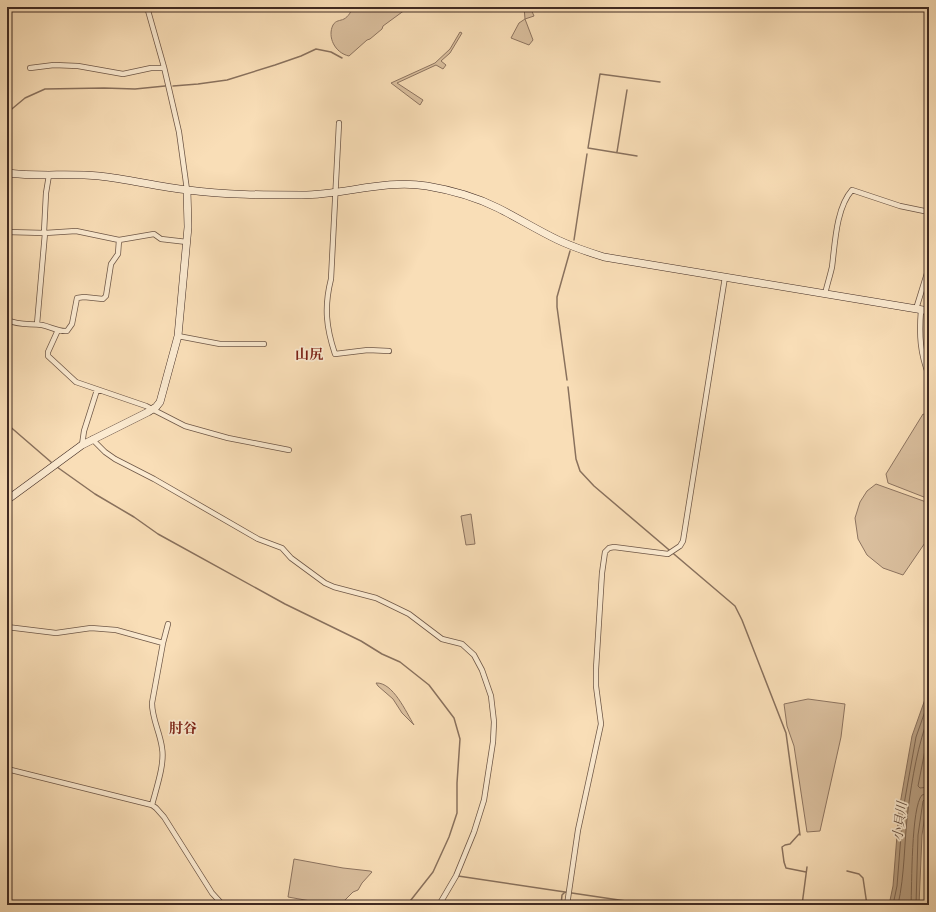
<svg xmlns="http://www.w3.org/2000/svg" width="936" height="912" font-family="'IM FELL Great Primer','Noto Serif JP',serif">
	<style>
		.green { fill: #dabf9e; stroke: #8d7460 }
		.water { fill: #baa184; stroke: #89715d }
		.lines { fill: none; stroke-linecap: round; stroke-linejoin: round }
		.shore { stroke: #7d6653; stroke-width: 1 }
		.stream { stroke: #89715d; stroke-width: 1.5 }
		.street-casing { stroke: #6e5747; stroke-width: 6 }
		.secondary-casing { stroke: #402a22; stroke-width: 8 }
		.street { stroke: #fbead0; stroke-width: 4.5 }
		.secondary { stroke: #fbead0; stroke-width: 7 }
		.labels { text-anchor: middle; stroke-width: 3.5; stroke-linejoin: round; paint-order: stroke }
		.water-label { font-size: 13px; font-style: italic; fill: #654e3f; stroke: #fbead0 }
		.quarter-label { font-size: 14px; font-weight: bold; fill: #7a1f14; stroke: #fbead0 }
	</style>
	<rect width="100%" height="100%" fill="#f9deb7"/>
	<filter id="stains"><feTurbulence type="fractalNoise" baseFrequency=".005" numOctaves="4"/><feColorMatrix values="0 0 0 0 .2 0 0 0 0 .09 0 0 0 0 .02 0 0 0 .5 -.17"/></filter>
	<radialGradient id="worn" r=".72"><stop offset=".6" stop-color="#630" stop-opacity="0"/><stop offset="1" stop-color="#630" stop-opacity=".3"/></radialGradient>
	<path class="green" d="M352,7H409L383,26L382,29L370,39L367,40L349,56C335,53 327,37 333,25C336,20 340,21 344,19C348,17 352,11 352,7Z
		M524,7H530L534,16L525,19L533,40L529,45L511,38L519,23L525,19Z
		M460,32L462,33L450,53L441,61L446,65L443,69L436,65L397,83L423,100L420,105L391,83L435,63L450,49Z
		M923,414L929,416V499L888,483L886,474Z
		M876,484L929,503V537L903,575L883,568L867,555L858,539L855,518L860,502L867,491Z
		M471,514L475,544L466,545L461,516Z
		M376,683C393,682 406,712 414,725L402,713L393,699L378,686Z
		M808,699L845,704L841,737L820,831L807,832L794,746L787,726L784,704Z
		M294,859L343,868L370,871L372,872L362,883L358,890L353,892L340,905H333L288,897Z"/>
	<path class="water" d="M929,688V789L922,835L919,905H889L893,886L899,810L912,736Z"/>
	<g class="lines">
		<path class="shore" d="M929,733L927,740L918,786L920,788L929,787
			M893,905L897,886L903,810L916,737L929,700
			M898,905C905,874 904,842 908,810C912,778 918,745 929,715
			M911,905C912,886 911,807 922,795L929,793
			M916,905L918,835L923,801L926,798H929"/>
		<path class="stream" d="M173,86L198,84L227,80L275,65L301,56L316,49L331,52L342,58
			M7,113L25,98L45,89L104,88L135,89L165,86
			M617,152L627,90
			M637,156L588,148L600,74L660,82
			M574,240L587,154
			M567,380L557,307V297L570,251
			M568,387L576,459L580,471L594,486L735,606L742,620L786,733L800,835
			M7,424L51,462
			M57,467L95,494L134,517L158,534L285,604L361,641L382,654L400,662L429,685L454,718L460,739L457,783V813L449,837L433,872L407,905
			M799,834L790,844L785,845L782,847L784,862L786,868L806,872
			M847,871L859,874L863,878L867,905
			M458,876L565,892
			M561,905L562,895L565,892L653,905
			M802,905L807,867"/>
		<g class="street-casing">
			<path id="street" d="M147,7L164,67L179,132L187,190
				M30,68L54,65L78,66L123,74L151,68H164
				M339,123L331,279C324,307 326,327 335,354L368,350L389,351
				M7,232L45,233L76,231L119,240L154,234L161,239L187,242
				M44,232L46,193L49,175
				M825,294C827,285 830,276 832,267C835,244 836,208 852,190L900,206L929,212
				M916,309L929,267
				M921,310C919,335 920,353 929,376
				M7,320C20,326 30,323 42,325C51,327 59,332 67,331L72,324L77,298L84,297L103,299L106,296L111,264L118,254L119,240
				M37,324L45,233
				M58,330L48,352V356L76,382L146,406L185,426L228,438L289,450
				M178,336L220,344H264
				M92,439L105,452L115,459L154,479L258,539L282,548L291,558L325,583L334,587L376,598L409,614L442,639L462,644L474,655L482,670L491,696L494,722L493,742L484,800L474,832L456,876L439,905
				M82,445L84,431L97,390
				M7,627L56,633L91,628L116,630L163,643
				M7,769L152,805L156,808L164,817L212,893L223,905
				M152,805C156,789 165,764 162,748C160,732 152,719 152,703L163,643L168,624
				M567,905L578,830L601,724L596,686V669L602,573L605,552L609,548L614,547L668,554L680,546L683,541L725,277"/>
		</g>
		<g class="secondary-casing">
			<path id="secondary" d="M7,173C38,177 69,173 99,176C129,179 158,187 188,190C225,195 264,195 302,195C344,195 385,179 427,186C451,190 476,197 498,208C518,218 537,230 558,240C573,247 588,252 604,257L929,311
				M7,500L82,445L148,412L156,407L160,402L178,336L188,227L187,190"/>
		</g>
		<use href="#street" class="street"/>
		<use href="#secondary" class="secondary"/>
	</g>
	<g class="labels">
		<g class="water-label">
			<text transform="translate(899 821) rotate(-83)" y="5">小貝川</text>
		</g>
		<g class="quarter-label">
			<text x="309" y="359">山尻</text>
			<text x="183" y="733">肘谷</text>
		</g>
	</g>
	<rect width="936" height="912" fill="none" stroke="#f9deb7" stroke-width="24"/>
	<rect x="8" y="8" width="920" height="896" fill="none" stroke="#402a22" stroke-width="2"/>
	<rect x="12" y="12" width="912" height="888" fill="none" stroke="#402a22"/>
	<rect width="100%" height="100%" filter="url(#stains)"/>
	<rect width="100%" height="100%" fill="url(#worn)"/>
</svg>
